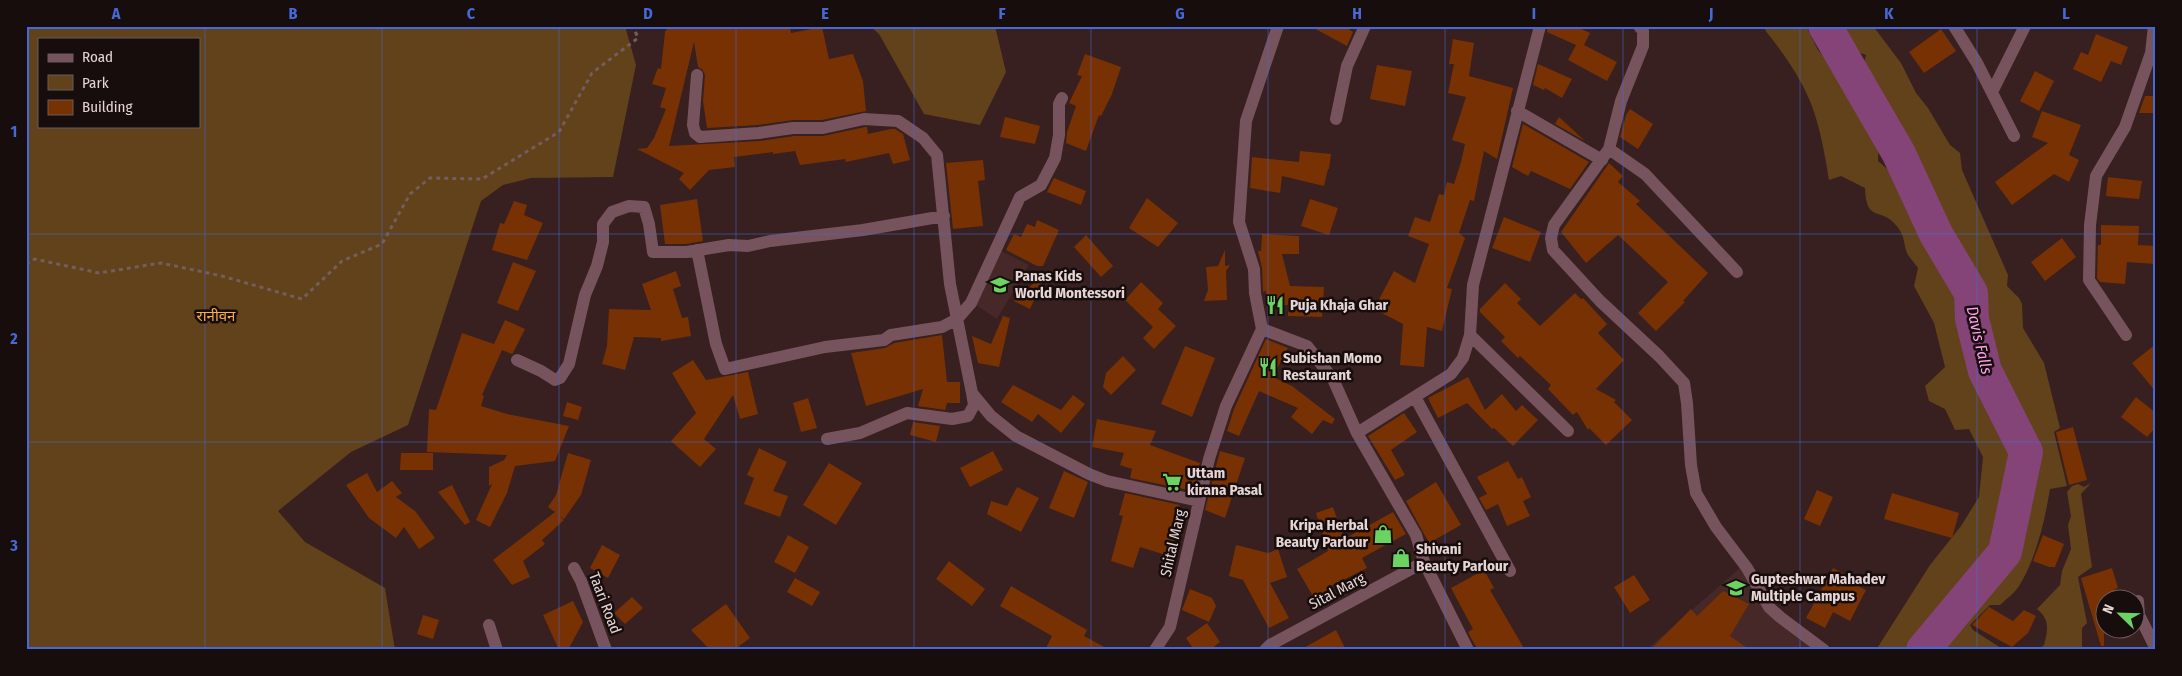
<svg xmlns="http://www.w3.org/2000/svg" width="2182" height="676" font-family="'Fira Sans Condensed','Noto Sans Devanagari',sans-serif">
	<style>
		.built { fill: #452827 }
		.green { fill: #61421a; fill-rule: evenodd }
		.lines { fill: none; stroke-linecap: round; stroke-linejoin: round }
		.river { stroke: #844478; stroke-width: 34 }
		.building { fill: #783102 }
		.path { stroke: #735e5d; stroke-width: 3; stroke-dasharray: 4 4; stroke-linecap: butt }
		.minor { stroke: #77535e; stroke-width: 12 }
		.grid { fill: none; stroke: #4569d7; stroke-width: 1; stroke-opacity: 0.55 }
		.labels { text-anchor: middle; stroke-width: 5; stroke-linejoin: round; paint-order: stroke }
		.poi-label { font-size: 15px; font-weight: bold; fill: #e5d5d4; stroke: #170d0c; text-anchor: start }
		.park-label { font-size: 15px; fill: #f8ae4c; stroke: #170d0c }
		.street-label { font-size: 15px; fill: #e5d5d4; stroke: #170d0c }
		.water-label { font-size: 16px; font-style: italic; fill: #ffa2ec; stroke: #170d0c }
		.neatline { fill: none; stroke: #4569d7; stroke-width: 2 }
		.grid-label { font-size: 16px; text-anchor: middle; font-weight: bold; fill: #4569d7 }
	</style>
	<rect width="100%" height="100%" fill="#37201f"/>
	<path class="built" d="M998,249L1029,265L997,319L974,304Z
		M1742,566L1767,611L1819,650H1646Z"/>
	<path class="green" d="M26,26H625L636,65L613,177L531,178L503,185L481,201L408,425L351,452L278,511L305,542L385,588L395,650H26ZM39,39H199V126H39Z
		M870,26H995L1006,72L980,125L924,114L879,34Z
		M1767,26H1806L1818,50L1871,111L1879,141L1878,161L1914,192L1922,211L1931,243L1939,253L1968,296L1963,336L1971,365L1992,402L2009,445L2005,505L2006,527L1988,564L1919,639L1912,650H1876L1930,565L1961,526L1979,497L1983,457L1969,429L1955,430L1945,409L1929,401L1925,386L1945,367L1934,323L1914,286L1918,268C1915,264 1911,259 1908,255C1902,242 1907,237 1894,223C1880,208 1866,222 1865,188L1841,176L1829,180C1825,156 1821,132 1813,109C1803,80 1784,54 1765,30Z
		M1833,26H1873L1901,63L1916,93L1928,108L1950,145L1960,153L1962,170L2008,275L2007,286L2019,298L2022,304L2023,328L2044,363L2060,428L2054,432L2067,486L2050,489C2045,520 2036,559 2019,586C2015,593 2006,599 2000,605H1990L1970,625L1973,630L2004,650H1926L1973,594L1990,588L1997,571L2009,554L2024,516L2022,488L2032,472V442L1992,376L1987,346V315L1977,317L1974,298L1965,276L1961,247L1953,241L1948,228L1931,204L1926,184L1903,147L1895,122L1861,74L1866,55L1839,45Z
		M2091,483L2081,494L2092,567L2078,577L2087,623L2082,628V647L2084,650H2038L2044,645C2048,631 2050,619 2037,609L2060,585L2062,571L2071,549L2068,525L2071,516L2067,492L2072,486L2078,484L2084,487Z"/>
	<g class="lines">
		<path class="river" d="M1825,26L1899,154L1936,234L1971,293L1972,319L1985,371L2026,452L2005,552L1923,650"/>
	</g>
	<path class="building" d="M669,26H790L791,33L822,27L829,59L853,54L863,81L866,111L822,120H793L758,125L707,128L703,101L705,75L702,69L698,67L694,42L669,146L760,141L794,136H823L865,127H867L868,134L891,129H895L903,134L910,160L893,164L889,153L846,162L845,159L800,165L795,151L773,154V152L734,157L735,167L709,170L690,190L679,179L684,173L637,149L647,148L654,138L666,109L660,107L666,88L652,84L658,68L661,69L665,32Z
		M1310,26H1344L1353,32L1347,46Z
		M1548,26H1575L1590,33L1584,45L1617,62L1607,81L1568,60L1576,45L1547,32Z
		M1941,29L1956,51L1924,73L1909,52Z
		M2096,34L2128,47L2121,65L2111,61L2101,82L2073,69L2081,52L2088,55Z
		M1453,39L1474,43L1469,76L1513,88L1497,159L1484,151L1474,201L1470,200L1459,233L1465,238L1447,288L1452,289L1442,331L1427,327L1424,367L1400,365L1403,324L1374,309L1394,271L1415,283L1429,244L1408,236L1415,217L1430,222L1439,194L1444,195L1447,182L1454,184L1461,162L1465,144L1452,140L1466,97L1448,93L1454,64H1449Z
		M1085,54L1121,67L1112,94L1101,116L1099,115L1086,151L1066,143L1067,132L1076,106L1069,103L1082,76L1077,75Z
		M1538,64L1572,79L1562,98L1545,88L1544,90L1533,85Z
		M1377,65L1412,71L1405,106L1370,99Z
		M2035,71L2054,81L2039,111L2020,101Z
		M2145,96H2156V113H2139Z
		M1630,109L1653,124L1638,149L1620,137L1626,115Z
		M2042,111L2081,125L2069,155L2079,160L2069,182L2054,174L2012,205L1995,182L2048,143L2032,137Z
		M1005,117L1040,126L1035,144L1000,137Z
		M1559,117L1585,141L1555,124Z
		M1523,124L1589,162L1570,189L1531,171L1528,176L1512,167Z
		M1300,151L1331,154L1329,169H1328L1324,186L1282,176L1280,193L1250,188L1252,157L1299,162Z
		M983,160L985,180L978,181L983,226L953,229L946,163Z
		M1609,163L1623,176L1618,182L1640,201L1636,204L1708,273L1683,301L1685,302L1656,331L1638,313L1668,282L1618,235L1586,263L1561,232Z
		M2108,177L2142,181L2139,199L2106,196Z
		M1054,178L1086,191L1081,205L1047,192Z
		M1147,198L1178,223L1158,247L1129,228Z
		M697,199L703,241L686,244H665L660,205Z
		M1310,199L1338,208L1329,235L1301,226Z
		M514,201L527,205L524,215L543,223L527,260L492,250L500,223L504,224Z
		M1504,217L1541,232L1530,262L1492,248Z
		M1037,220L1059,230L1043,266H1037L1006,250L1014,234L1021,237L1027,224L1035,227Z
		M2101,225L2139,226L2138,245L2156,246V264L2127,262L2125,284L2100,282L2097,278L2098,245H2101Z
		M1262,234L1299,236V254H1282L1290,286L1324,287L1322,317L1288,316V305L1267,306L1266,291L1263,292L1262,268L1258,251H1261Z
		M1086,235L1113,266L1101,277L1074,247Z
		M2062,238L2076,257L2045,281L2031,262Z
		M1225,250V266L1230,265L1226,271L1227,300L1204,301L1208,290L1206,267L1218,266Z
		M513,262L536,271L518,311L497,303Z
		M676,271L681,286L673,289L682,318L688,317L691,336L661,341V338L634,337L625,370L602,364L607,346L609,309L651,310L642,284Z
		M1047,271L1030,309L1014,301Z
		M1141,282L1163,303L1158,309L1176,326L1154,349L1143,338L1153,327L1125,300Z
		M1505,283L1521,299L1517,303L1540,326L1575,293L1581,299L1583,298L1607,324L1598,333L1624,360L1596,389L1616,400L1614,402L1632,420L1606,445L1589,428L1588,430L1577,412L1573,415L1548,389L1551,385L1520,356L1518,358L1501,341L1505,337L1480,312V309Z
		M1003,316L1010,318L999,367L978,363L972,336L991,344Z
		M505,320L525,329L513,353L512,354L502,350L482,395L484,396L481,406L507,414L569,426L555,461L515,466L507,493L490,527L476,520L492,484L489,486V467L504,460L507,455L427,452L429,409L436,410L462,333L494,344Z
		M942,335L947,382H960V403H947L945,410L918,406L923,389L866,406L851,353L885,348L894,343Z
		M1266,339L1288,348L1273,377L1292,386L1335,419L1332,424L1323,420L1312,434L1291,417L1298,408L1259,391L1239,436L1227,431L1234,409Z
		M2156,344V392L2132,363Z
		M1185,346L1215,358L1192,417L1161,404Z
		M1123,356L1136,370L1111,395L1103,387L1106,373Z
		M693,360L706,380L748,372L758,414L740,419L733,395L704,439L716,449L700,467L671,441L696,413L672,373Z
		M1468,377L1485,410L1502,394L1516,411L1522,405L1538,420L1513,446L1494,428L1492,429L1467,403L1438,418L1428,398Z
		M1013,385L1061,410L1073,395L1085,404L1061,433L1038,414L1032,422L1001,402Z
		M2136,397L2156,413V427L2147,437L2121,417Z
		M808,398L817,428L801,432L793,403Z
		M567,402L582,407L578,420L563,416Z
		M1404,413L1417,432L1391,450L1405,475L1395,480L1368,436Z
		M1097,419L1156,431L1150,445L1200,463L1193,491L1130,478L1132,469L1120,465L1124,453L1092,447Z
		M913,422L940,426L936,442L910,435Z
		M2073,427L2087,480L2069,485L2056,432Z
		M759,448L787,462L773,491L788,496L780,517L744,504L754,478L747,475Z
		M993,451L1003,470L970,487L960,468Z
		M1220,451L1245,458L1225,518L1205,510Z
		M401,453H433V470H400Z
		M568,453L591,460L581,495L564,519L560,516L564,520L542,540L545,544L523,561L530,577L512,585L493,560L555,512L548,507L556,495Z
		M1508,461L1518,479L1522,477L1531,497L1523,501L1530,516L1507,526L1498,504L1486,510L1479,498L1487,494L1477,477Z
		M829,463L862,483L836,525L803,505Z
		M1064,471L1088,482L1074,518L1049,508Z
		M367,473L377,492L392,481L402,493L396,497L415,511L435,538L419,549L404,527L396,538L369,518L346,485Z
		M1436,482L1461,525L1429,543L1406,501Z
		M452,485L470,522L465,525L438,492Z
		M1017,487L1039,498L1021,532L987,514L991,501L1007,506Z
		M1817,490L1833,497L1820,526L1804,519Z
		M1125,493L1180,505L1172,533L1176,534L1169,556L1140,547L1133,568L1111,561L1123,516L1119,515Z
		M1892,493L1959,513L1952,538L1884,519Z
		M1333,507L1344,539L1393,512L1406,534L1362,558L1367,568L1329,587L1330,589L1314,598L1297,569L1328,551L1316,513Z
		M788,535L809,547L795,573L774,562Z
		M2043,535L2064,544L2055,567H2049L2033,561Z
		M602,545L620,555L608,578L590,568Z
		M1236,545L1268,553L1278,549L1287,577L1270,583L1289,618L1269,628L1243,580L1229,576Z
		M949,561L985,589L972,606L936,579Z
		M1833,568L1851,577L1849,581L1866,590L1850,621L1833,612L1825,628L1806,618Z
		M2112,568L2118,588L2115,589L2118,598H2104V646H2101L2081,578Z
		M1484,570L1494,588L1490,590L1525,650H1478L1471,638L1468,632L1473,629L1451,588Z
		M1634,575L1650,600L1630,613L1614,587Z
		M795,578L820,592L812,606L787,592Z
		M1011,586L1087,630L1084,636L1110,650H1045L1052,636L1000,606Z
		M1190,589L1212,598L1216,606L1209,622L1182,610Z
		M1723,591L1749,604L1730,636L1750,650H1650L1691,609L1697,616Z
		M632,597L643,608L625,624L614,613Z
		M573,601L583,622L568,650H559L543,615Z
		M726,604L750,638L734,650H710L691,630Z
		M1989,607L2013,621L2024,610L2036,616L2028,633L2012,647L1972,625Z
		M423,615L439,620L433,639L417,634Z
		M1207,623L1220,642L1210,650H1194L1186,638Z
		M1336,630L1346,650H1300Z"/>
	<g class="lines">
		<path class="path" d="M26,264L35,259L99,273L161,263L222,276L302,299L342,261L382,244L410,194L430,178L482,179L559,132L592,73L638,38L633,26"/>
		<path class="minor" d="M1639,26L1643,31V46L1621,101L1609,149L1554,225L1551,238L1553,250L1600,301L1659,356L1684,383L1687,403L1691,465L1696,493L1716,527L1747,568L1769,607L1780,617L1824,650
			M1954,26L1977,63L2014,136
			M2151,53L2154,26
			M697,75L693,125L695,133L700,137L759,133L793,128H823L864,119L898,121L923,138L937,155L950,284L972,393L991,416L1016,436L1089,474L1107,481L1199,501
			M1992,92L2025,26
			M1517,111L1602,160
			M1336,119L1347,66L1365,26
			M1609,149L1645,174L1737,272
			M697,250L716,344L725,369L825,347L884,340L891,335L942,327L957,319L971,303L1020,197L1041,185L1055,158L1059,135V104L1062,98
			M1262,329L1307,346L1333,379L1357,433L1416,535L1424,562L1468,650
			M1262,329L1255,293L1254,269L1239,222L1246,121L1278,26
			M1470,335L1568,431
			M2126,335L2089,280L2090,225L2096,176L2125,127L2151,53H2156
			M517,360L541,371L555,380L560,378L569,364L585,295L597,266L603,242V224L612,212L629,206L644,207L649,224L653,252H687L729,245L748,246L770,241L863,230L944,216
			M1415,397L1510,571
			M1357,433L1451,374L1463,358L1470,335L1473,285L1540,26
			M827,439L860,433L907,413L952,419L968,416L974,405L972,393
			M574,568L581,581L606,650
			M2138,601L2139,615L2156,649
			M489,625L497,650
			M1155,650L1170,627L1209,459L1226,406L1262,329
			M1265,650L1270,645L1424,562"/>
	</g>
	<path class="grid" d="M205,26V650M382,26V650M559,26V650M736,26V650M914,26V650M1091,26V650M1268,26V650M1445,26V650M1623,26V650M1800,26V650M1977,26V650M26,234H2156M26,442H2156"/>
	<defs>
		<g id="school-bare" transform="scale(1.5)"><path d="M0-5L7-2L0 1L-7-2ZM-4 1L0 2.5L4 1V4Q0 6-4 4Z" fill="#6bd362" stroke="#170d0c" stroke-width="2.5" paint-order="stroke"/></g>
		<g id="restaurant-bare" transform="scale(1.5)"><path d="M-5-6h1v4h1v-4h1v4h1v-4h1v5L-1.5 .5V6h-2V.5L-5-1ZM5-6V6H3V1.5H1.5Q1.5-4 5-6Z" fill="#6bd362" stroke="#170d0c" stroke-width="2.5" paint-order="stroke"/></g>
		<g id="supermarket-bare" transform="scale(1.5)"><path d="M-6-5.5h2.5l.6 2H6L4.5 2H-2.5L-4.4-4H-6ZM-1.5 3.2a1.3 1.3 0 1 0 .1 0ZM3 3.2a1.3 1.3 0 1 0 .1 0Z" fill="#6bd362" stroke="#170d0c" stroke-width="2.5" paint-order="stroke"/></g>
		<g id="shop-bare" transform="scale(1.5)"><path d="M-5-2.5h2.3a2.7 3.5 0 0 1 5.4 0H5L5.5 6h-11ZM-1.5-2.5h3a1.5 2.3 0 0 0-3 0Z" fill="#6bd362" stroke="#170d0c" stroke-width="2.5" paint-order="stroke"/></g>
		<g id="university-bare" transform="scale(1.5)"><path d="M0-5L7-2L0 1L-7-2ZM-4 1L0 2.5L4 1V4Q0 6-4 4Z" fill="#6bd362" stroke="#170d0c" stroke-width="2.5" paint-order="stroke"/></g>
	</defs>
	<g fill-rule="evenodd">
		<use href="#school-bare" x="1000" y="285"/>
		<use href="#restaurant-bare" x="1275" y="305"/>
		<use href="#restaurant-bare" x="1268" y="367"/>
		<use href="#supermarket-bare" x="1172" y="482"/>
		<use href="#shop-bare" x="1383" y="534"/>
		<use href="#shop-bare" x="1401" y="558"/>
		<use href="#university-bare" x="1736" y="588"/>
	</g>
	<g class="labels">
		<g class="poi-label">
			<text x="1015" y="281">Panas Kids<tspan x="1015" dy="17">World Montessori</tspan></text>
			<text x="1290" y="310">Puja Khaja Ghar</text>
			<text x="1283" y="363">Subishan Momo<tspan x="1283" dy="17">Restaurant</tspan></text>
			<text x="1187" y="478">Uttam<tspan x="1187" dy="17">kirana Pasal</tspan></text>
			<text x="1368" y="530" text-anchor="end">Kripa Herbal<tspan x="1368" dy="17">Beauty Parlour</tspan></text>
			<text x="1416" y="554">Shivani<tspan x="1416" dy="17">Beauty Parlour</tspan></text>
			<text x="1751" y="584">Gupteshwar Mahadev<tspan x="1751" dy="17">Multiple Campus</tspan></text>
		</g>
		<g class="park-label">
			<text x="216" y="321">रानीवन</text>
		</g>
		<g class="street-label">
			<text transform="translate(1173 543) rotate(-77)" y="5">Shital Marg</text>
			<text transform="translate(1337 591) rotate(-28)" y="5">Sital Marg</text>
			<text transform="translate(605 603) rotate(69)" y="5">Taari Road</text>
		</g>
		<g class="water-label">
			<text transform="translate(1980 340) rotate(77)" y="6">Davis Falls</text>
		</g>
	</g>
	<rect width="2182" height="676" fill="none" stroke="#170d0c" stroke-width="55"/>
	<rect x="38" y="38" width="162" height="90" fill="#170d0c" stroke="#695d5c"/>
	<rect x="48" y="54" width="25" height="8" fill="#77535e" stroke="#695d5c"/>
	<text x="82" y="62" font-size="15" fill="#e5d5d4">Road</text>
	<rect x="48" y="75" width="25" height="15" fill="#61421a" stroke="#695d5c"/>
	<text x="82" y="88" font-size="15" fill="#e5d5d4">Park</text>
	<rect x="48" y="100" width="25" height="15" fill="#783102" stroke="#695d5c"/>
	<text x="82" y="112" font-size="15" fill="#e5d5d4">Building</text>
	<g transform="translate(2120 614) rotate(293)"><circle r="24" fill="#170d0c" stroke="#695d5c"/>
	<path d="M0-4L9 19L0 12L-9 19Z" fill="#6bd362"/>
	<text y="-8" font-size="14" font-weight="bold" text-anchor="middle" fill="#e5d5d4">N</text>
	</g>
	<rect x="28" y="28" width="2126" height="620" class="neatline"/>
	<g class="grid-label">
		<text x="116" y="19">A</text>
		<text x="293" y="19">B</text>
		<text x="471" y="19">C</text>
		<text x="648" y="19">D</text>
		<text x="825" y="19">E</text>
		<text x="1002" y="19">F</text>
		<text x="1180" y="19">G</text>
		<text x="1357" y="19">H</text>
		<text x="1534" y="19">I</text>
		<text x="1711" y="19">J</text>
		<text x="1889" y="19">K</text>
		<text x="2066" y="19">L</text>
		<text x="14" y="137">1</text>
		<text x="14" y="344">2</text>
		<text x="14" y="551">3</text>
	</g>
</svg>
